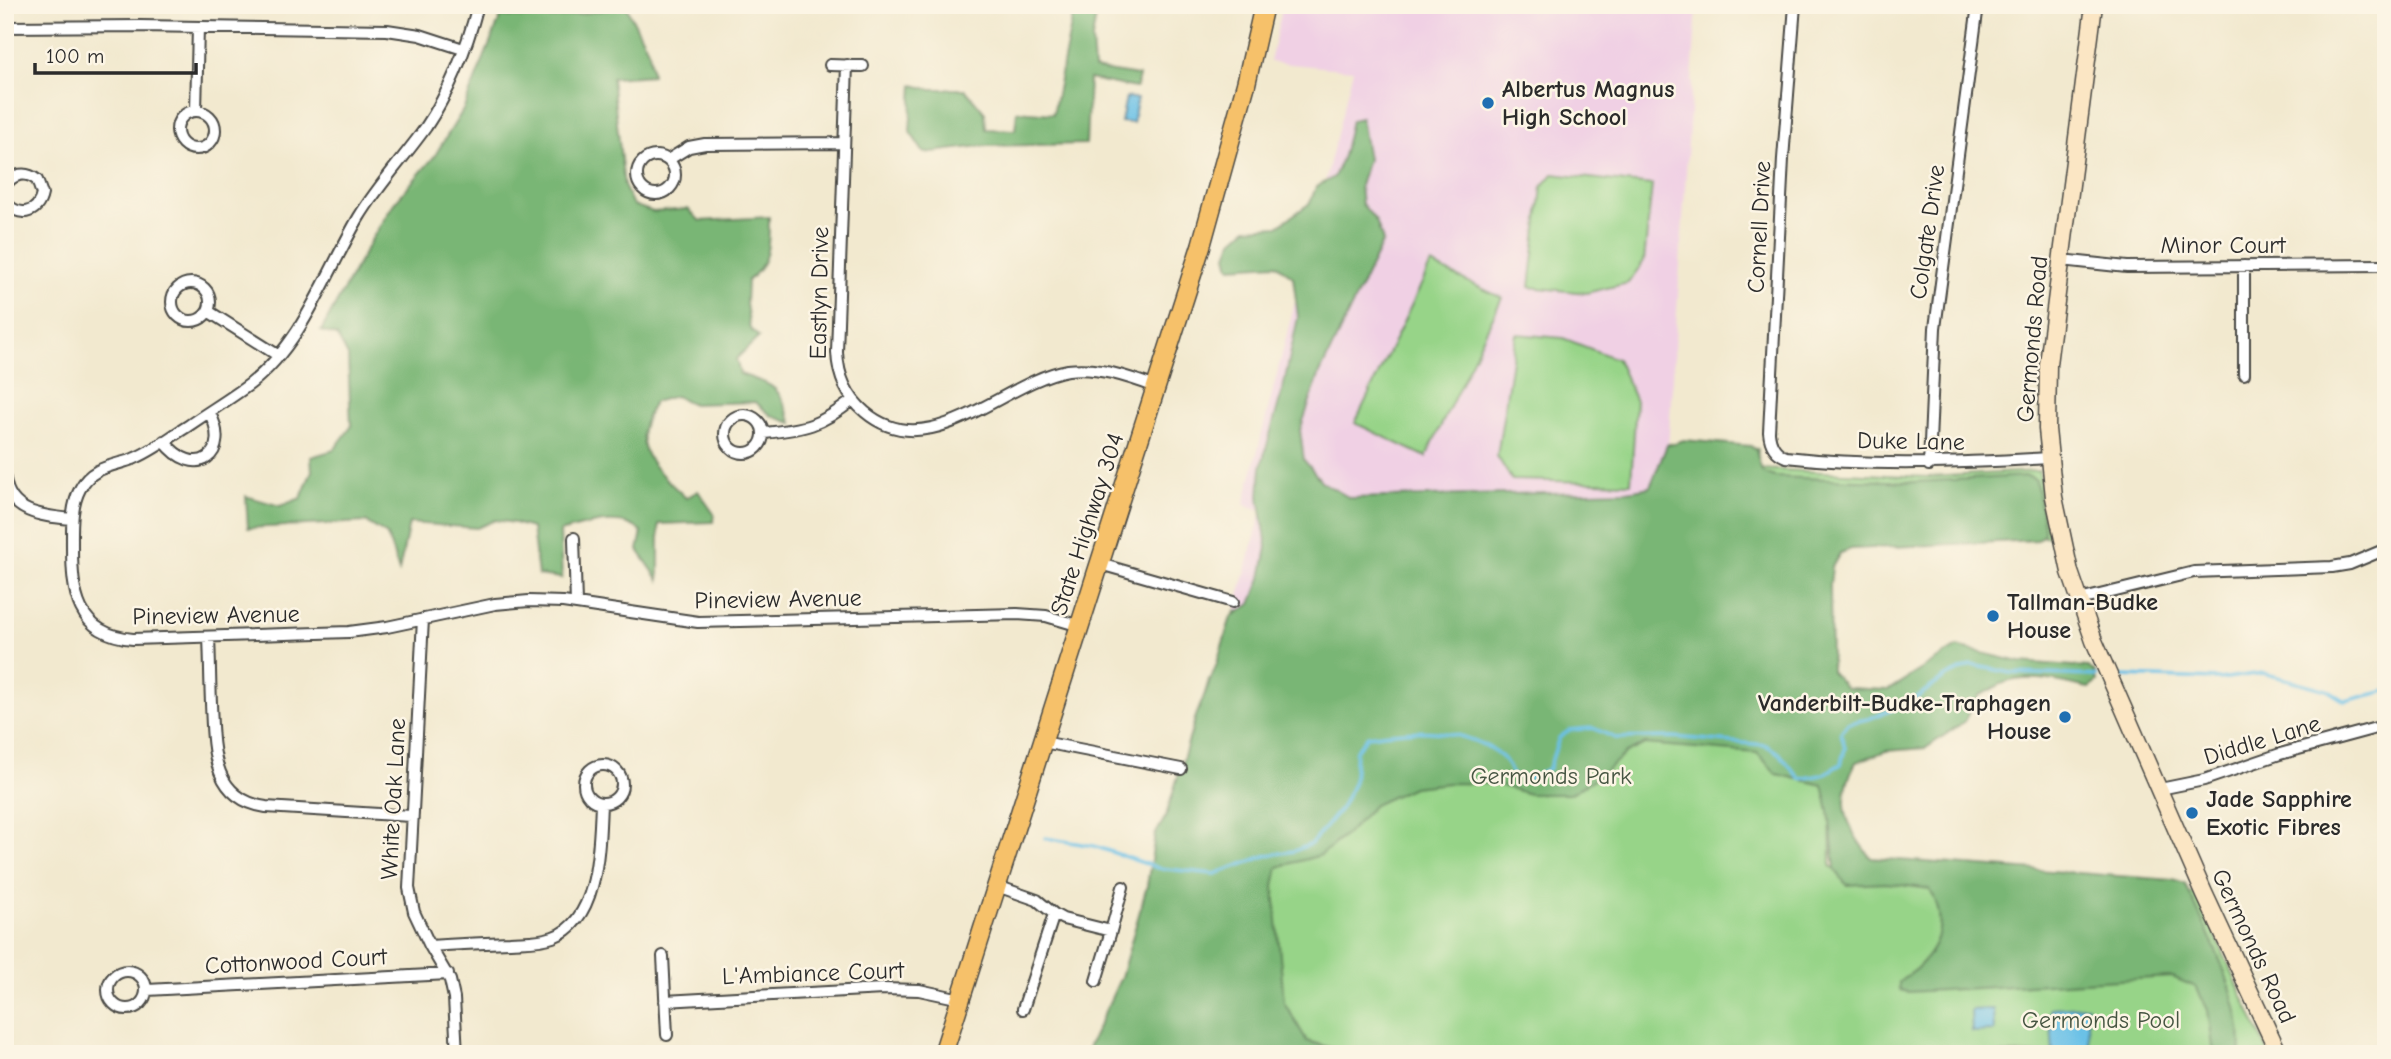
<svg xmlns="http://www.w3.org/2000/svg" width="2391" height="1059" font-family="'Comic Neue',sans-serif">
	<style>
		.built { fill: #f0d0e4 }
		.green { fill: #97d488; stroke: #61805a; stroke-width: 2 }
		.forest { fill: #79b674; stroke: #527050; stroke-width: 2 }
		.water { fill: #6ac1e7; stroke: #4a7689; stroke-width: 2 }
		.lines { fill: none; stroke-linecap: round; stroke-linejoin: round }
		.stream { stroke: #6ac1e7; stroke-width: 3.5 }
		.street-casing { stroke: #494844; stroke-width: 14 }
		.secondary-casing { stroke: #494844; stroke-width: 19 }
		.primary-casing { stroke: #494844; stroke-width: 21 }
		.street { stroke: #fff; stroke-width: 10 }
		.secondary { stroke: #fbe6c4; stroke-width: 16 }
		.primary { stroke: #f6c16b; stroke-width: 18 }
		.poi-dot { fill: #1f6fb2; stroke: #fcf5e5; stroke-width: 2.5 }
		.labels { text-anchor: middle; stroke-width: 5; stroke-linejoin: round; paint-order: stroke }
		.poi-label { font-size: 24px; font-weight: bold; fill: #2b2b2b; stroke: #fcf5e5; text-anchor: start }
		.street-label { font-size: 24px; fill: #2b2b2b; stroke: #fcf5e5 }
		.park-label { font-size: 24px; fill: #465542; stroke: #fcf5e5 }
	</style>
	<rect width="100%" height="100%" fill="#fcf5e5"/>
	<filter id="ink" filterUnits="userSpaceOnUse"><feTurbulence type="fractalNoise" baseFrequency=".0143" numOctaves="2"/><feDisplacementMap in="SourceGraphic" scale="14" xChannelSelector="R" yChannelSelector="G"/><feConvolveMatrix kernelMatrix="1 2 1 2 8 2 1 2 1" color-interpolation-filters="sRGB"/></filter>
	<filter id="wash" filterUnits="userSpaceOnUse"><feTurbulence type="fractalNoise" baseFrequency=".00686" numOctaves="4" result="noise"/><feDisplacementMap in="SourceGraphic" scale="28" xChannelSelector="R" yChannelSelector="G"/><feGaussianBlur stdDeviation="1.57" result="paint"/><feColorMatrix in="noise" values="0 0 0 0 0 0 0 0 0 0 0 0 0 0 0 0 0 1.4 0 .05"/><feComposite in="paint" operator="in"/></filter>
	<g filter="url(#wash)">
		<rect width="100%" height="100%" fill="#f2e9cf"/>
		<path class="built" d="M1283,5H1697L1665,494L1264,619L1235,611L1262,510L1244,505L1353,70L1270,62Z"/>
		<path class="green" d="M1553,174L1652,185L1644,261L1628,283L1586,293L1530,287L1542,187Z
			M1431,264L1502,298L1426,457L1355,423Z
			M1516,334L1563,338L1617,359L1636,401L1631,483L1512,480L1497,456Z
			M1668,444L1758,449L1757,469L1928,477L2039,471L2051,536L1827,547L1831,867L2196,893L2269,1054H1105L1209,679L1217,680L1235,611L1263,619L1665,494Z"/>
		<path class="forest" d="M1075,5H1098L1092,39L1094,69L1139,76L1136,88L1089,79L1086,144L981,146L924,153L910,132L913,85L930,89H965L985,113L986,129L1015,130L1017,111L1053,114Z
			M626,6L649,52L652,75L612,78L624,186L633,205L653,212L688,209L700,221L769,217C769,243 770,265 747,281L746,304L750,329L759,337L736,359L740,374C779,387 777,385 792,423L772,416L755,402L693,404L675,396L654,402C650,410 645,420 643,429C638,459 667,479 686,498L698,491L714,514L713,522L659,524V580L638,550L642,532C621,513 585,525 560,532L562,578L538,575L532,528L514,523L495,520L477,528L409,523L399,571L387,535L366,522L248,528L246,496L280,506L301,498L312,471L311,457L334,450L351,427L348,356L337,336L321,331L370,242L394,203L434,157L463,110L501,16L555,18Z
			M1361,118L1368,159L1360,186L1362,204L1376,221L1383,241L1320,373L1300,430L1304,460L1322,482L1350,498L1627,491L1650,487L1667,445L1684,440L1751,446L1756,450L1762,472L1775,477L1915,482L2027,476L2036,480L2044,526V534L2037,540L1851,549L1840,553L1832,567L1830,585L1831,671L1846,688L1888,690L1957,647L2020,662L2088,667L2095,672L2097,682L2089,688C2063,683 2031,673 2004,683C1995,686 1989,692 1979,695L1965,721L1926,748L1886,751L1856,762C1836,799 1844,826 1871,858L2173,880L2185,884C2206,929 2247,1005 2240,1054H2214L2208,1010L2196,987L2172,977L1908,992L1899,990V982C1934,959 1952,929 1930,889L1886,883L1846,885L1835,869L1829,811L1823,785L1777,774L1757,753L1645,744L1626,753L1601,775L1570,794H1529L1496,784L1449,783L1413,787L1374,805L1350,831L1321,855L1278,867L1274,886L1284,1002L1307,1041L1352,1054H1091L1088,1048L1121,977L1147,886L1155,835L1166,816L1196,716L1216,666L1231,617L1251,604L1261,578L1267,547L1259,497L1261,467L1284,384L1298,317L1293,277L1276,264L1230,267L1227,255L1233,240L1247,228L1278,226L1310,203L1316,187L1334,177L1343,156L1351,120Z"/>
		<path class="water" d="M1126,97L1137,99L1133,123L1121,122Z
			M2087,1006L2090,1054H2053L2050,1008Z
			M1993,1009L1994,1031L1972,1032L1971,1010Z"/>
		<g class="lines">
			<path class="stream" d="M2120,676L2219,679L2263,673L2327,690L2345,701L2386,691
				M1045,838L1094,846L1158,868L1215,874L1268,855L1294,851L1311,844L1341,808L1354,782L1356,750L1368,736C1412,729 1465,726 1502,757C1507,761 1510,770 1513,776L1533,778L1549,768L1559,738L1570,730L1593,728L1615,738L1673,737L1766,745L1780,754L1800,779L1822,775L1841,764L1845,748L1841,732L1848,723L1868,719L1907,704L1944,678L1971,665L2012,673L2097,676"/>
		</g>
	</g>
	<g filter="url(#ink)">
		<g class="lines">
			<g class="street-casing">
				<path id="street" d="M478,5C467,47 450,91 426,127C404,158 379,184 359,217C326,273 303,343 250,384C230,399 208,412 188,426C170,437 153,451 133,459C113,466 91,467 80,489C71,506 72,527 72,546C72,593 76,634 133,639L349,632L387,627L495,604L529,601L563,602L698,622L1017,614L1046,616L1080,626
					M1795,5L1783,159L1769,432C1770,444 1775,453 1786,457C1874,467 1961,463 2049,458
					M5,27L140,26L387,30L420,35L463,49
					M830,65L863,66
					M847,65L837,352C838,376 846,396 865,412C930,467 1003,381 1068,370C1097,366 1129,377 1156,387
					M177 130a19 19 0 1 1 38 0a19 19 0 1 1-38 0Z
					M196,111L198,27
					M637 175a19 19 0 1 1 38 0a19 19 0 1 1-38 0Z
					M668,160L689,147L705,144L844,143
					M5,186C13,173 26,171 37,180L42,194C38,215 17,218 5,201
					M2061,260L2127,267L2386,265
					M2244,266V374
					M172 302a19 19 0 1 1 38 0a19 19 0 1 1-38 0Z
					M208,311L279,356
					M725 434a19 19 0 1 1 38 0a19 19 0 1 1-38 0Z
					M764,433C805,429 820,426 853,400
					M164,441C195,482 233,454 209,412
					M5,446V471
					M1929,465L1935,328L1978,5
					M5,479C10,514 43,516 72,519
					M574,538L576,604
					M1100,564L1233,602
					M2079,600L2194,572L2332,567L2350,564L2386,549
					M423,619L409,888L414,912L430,946L450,980L454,998L457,1054
					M209,637C210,659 210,681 211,703C213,747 211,799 266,807L411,816
					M1043,742L1181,769
					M584 784a19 19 0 1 1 38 0a19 19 0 1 1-38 0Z
					M2160,789L2204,780L2280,754L2376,728
					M997,886L1037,900L1054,914L1063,919L1111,931L1096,981
					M1111,931L1123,887
					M430,946C457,944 483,943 510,942C524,941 539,942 553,937C600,920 599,844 601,804
					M663,956L667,1035
					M108 990a19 19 0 1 1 38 0a19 19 0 1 1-38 0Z
					M147,990L448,974
					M665,1001L883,989L919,990L961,999
					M1023,1009L1054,914"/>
			</g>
			<g class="secondary-casing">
				<path id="secondary" d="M2094,5L2048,364L2047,429L2054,497L2070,572L2094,641L2204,893L2279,1054"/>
			</g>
			<g class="primary-casing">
				<path id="primary" d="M943,1054L1201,246L1246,84L1264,5"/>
			</g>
			<use href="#street" class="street"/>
			<use href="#secondary" class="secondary"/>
			<use href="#primary" class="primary"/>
		</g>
	</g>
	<g class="poi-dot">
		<circle cx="1488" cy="103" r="7"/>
		<circle cx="1993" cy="616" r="7"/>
		<circle cx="2065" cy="717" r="7"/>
		<circle cx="2192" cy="813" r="7"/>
	</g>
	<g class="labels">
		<g class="poi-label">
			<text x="1502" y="97">Albertus Magnus<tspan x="1502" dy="28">High School</tspan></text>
			<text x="2007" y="610">Tallman-Budke<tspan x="2007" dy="28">House</tspan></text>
			<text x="2051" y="711" text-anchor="end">Vanderbilt-Budke-Traphagen<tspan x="2051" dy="28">House</tspan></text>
			<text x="2206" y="807">Jade Sapphire<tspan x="2206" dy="28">Exotic Fibres</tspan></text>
		</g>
		<g class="street-label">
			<text transform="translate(1759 227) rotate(-87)" y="8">Cornell Drive</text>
			<text transform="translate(1927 232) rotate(-82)" y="8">Colgate Drive</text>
			<text x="2223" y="253">Minor Court</text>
			<text transform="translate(819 293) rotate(-89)" y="8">Eastlyn Drive</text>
			<text transform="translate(2032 339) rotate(-85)" y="8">Germonds Road</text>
			<text transform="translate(1911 441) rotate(1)" y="8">Duke Lane</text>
			<text transform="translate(1087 524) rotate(-72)" y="8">State Highway 304</text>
			<text transform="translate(778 599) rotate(-1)" y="8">Pineview Avenue</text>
			<text transform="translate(216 615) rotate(-1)" y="8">Pineview Avenue</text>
			<text transform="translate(2262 740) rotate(-17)" y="8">Diddle Lane</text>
			<text transform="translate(393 799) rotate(-87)" y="8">White Oak Lane</text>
			<text transform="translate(2254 946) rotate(65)" y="8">Germonds Road</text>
			<text transform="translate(296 961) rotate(-3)" y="8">Cottonwood Court</text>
			<text transform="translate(813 973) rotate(-2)" y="8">L'Ambiance Court</text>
		</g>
		<g class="park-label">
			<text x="1551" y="784">Germonds Park</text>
			<text x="2101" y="1028">Germonds Pool</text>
		</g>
	</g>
	<rect width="2391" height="1059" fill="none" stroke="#fcf5e5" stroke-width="28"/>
	<path d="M35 63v10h161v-10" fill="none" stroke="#2b2b2b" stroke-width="3.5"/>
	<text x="46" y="63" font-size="21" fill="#2b2b2b" stroke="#fcf5e5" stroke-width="5" paint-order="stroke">100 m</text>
</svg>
